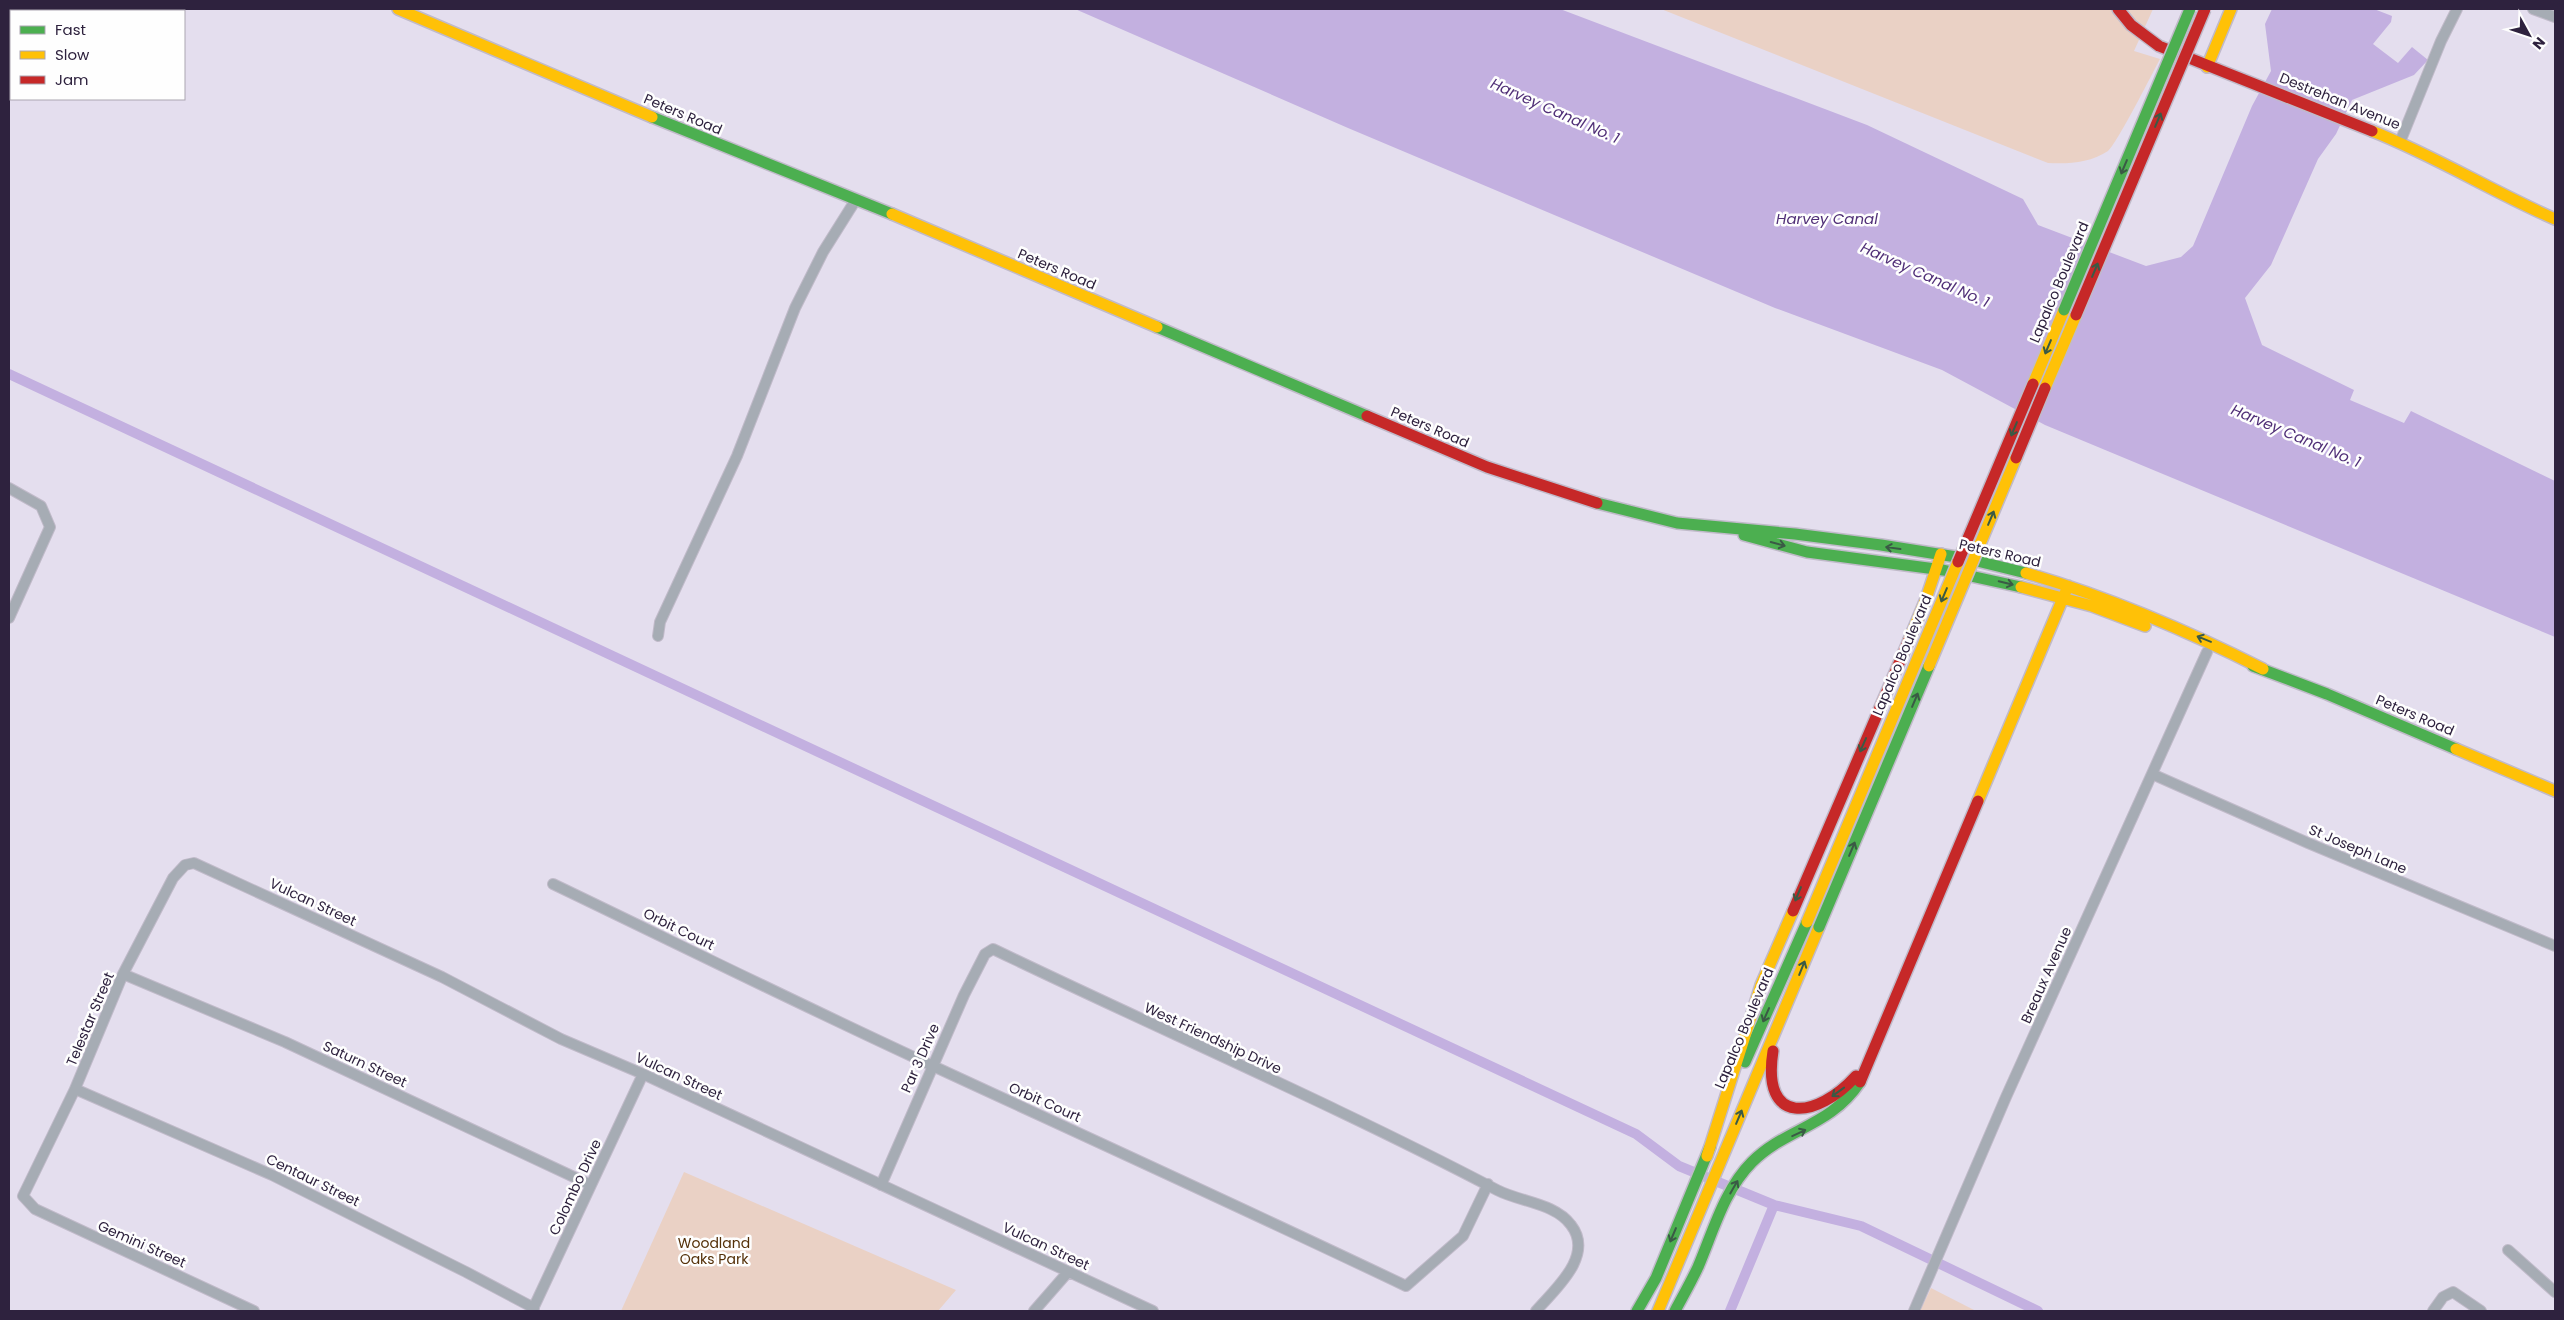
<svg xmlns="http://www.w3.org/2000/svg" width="2564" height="1320" font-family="Poppins,sans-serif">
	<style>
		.green { fill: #ead1c5 }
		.water { fill: #c3b0e0 }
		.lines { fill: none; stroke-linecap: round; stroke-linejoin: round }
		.canal { stroke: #c3b0e0; stroke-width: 10 }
		.street-casing { stroke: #c0bac9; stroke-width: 12 }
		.fast-casing { stroke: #c0bac9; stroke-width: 14 }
		.slow-casing { stroke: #c0bac9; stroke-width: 14 }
		.jam-casing { stroke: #c0bac9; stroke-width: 14 }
		.street { stroke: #a6acb4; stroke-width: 10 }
		.fast { stroke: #4caf50; stroke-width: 11 }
		.slow { stroke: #ffc107; stroke-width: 11 }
		.jam { stroke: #c62828; stroke-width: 11 }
		.fast-bridge-casing { stroke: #c0bac9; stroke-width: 14; stroke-linecap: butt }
		.slow-bridge-casing { stroke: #c0bac9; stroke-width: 14; stroke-linecap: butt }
		.jam-bridge-casing { stroke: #c0bac9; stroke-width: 14; stroke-linecap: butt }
		.fast-bridge { stroke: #4caf50; stroke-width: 11 }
		.slow-bridge { stroke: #ffc107; stroke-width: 11 }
		.jam-bridge { stroke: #c62828; stroke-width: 11 }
		.oneway { stroke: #3a5a45 }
		.labels { text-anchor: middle; stroke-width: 5; stroke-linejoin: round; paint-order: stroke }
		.street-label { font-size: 14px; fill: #2e223e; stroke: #fefefe }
		.park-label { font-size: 14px; fill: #543008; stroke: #fefefe }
		.water-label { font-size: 15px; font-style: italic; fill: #502f77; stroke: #fefefe }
	</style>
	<rect width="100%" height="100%" fill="#e4deee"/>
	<path class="green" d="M1661,9H2153L2134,51L2160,59C2152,74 2117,144 2108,151C2090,163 2069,164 2048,163Z
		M684,1172L956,1290L938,1311H621Z
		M1931,1288L1976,1311H1920Z"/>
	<path class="water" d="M1075,9H1560L1867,125L2023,199L2038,225L2146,266L2181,257L2193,246L2252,106L2271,71L2265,24L2272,9H2374L2392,16L2391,22L2373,44L2398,63L2412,47L2428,60L2414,75L2352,100L2336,134L2318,159L2271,265L2245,298L2262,345L2354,390L2350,400L2404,423L2411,411L2555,481V637L2045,425L1942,370L1775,308L1348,128Z"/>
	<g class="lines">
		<path class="canal" d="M9,374L1636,1134L1679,1166L1774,1205L1861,1226L2038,1311
			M1730,1311L1774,1205"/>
		<g class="street-casing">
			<path id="street" d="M2533,9L2555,17
				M2400,142L2441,41L2457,9
				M9,488L41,506L50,527L9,618
				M658,636L660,622L737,456L795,308L823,252L855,201
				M2152,774L2308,843L2555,946
				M553,884C680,945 805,1007 933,1066C1091,1139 1249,1211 1406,1286L1463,1236L1488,1184
				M123,974L285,1042L591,1185
				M75,1089L272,1175L466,1272L534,1308
				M881,1185L964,995L985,954L993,949C1161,1030 1333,1104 1497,1190C1520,1202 1555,1203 1571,1225C1595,1256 1554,1290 1536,1311
				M2508,1250L2555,1292
				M254,1311L35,1209L23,1196L75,1089L123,974L173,878L185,865L194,863L442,977L561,1039L643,1074L1153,1311
				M532,1311L643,1074
				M1034,1311L1068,1272
				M1914,1311L2006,1097L2207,652
				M2433,1311L2443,1297L2453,1292L2481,1311"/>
		</g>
		<g class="fast-casing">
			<path id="fast" d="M652,117L892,214
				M1157,327L1367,416
				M1597,503L1677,523L1795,534L1881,545L1969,559L2026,573
				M1744,535L1807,552L1943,570L2021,587
				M2253,666L2327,694L2456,749
				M1745,1062L1807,922
				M1637,1311L1656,1278L1710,1147
				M1675,1311C1683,1296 1691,1282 1698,1267C1713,1232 1724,1190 1752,1162C1786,1128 1830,1127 1860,1082"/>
		</g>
		<g class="slow-casing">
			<path id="slow" d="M398,9L652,117
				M2207,67L2231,9
				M2372,131C2435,156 2493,192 2555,219
				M892,214L1157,327
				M2033,384L2064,310
				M2045,388L2076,315
				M2026,573C2108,597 2186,630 2263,669
				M2021,587L2092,606L2145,626
				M1909,640L1926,599L1941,554
				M2456,749L2555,791
				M1978,801L2068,586
				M1707,1156L1761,985L1793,911
				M1658,1311L1819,927"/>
		</g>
		<g class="jam-casing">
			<path id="jam" d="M2118,9L2131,25L2159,46L2372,131
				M1367,416L1487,467L1597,503
				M1793,911L1909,640
				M1773,1051C1761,1127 1817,1119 1856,1076
				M1860,1082L1978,801"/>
		</g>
		<use href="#street" class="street"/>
		<use href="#fast" class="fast"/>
		<use href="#slow" class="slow"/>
		<use href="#jam" class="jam"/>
		<g class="fast-bridge-casing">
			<path id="fast-bridge" d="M2064,310L2190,9
				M1819,927L1929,666"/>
		</g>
		<g class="slow-bridge-casing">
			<path id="slow-bridge" d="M1929,666L2016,458
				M1807,922L1958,562"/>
		</g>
		<g class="jam-bridge-casing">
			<path id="jam-bridge" d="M2076,315L2205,9
				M2016,458L2045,388
				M1958,562L2033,384"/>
		</g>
		<use href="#fast-bridge" class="fast-bridge"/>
		<use href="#slow-bridge" class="slow-bridge"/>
		<use href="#jam-bridge" class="jam-bridge"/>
	</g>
	<defs><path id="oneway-shaft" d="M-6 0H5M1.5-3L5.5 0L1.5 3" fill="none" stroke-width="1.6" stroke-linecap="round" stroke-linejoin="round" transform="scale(1.25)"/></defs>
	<g class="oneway">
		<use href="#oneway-shaft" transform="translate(2158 120) rotate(-67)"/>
		<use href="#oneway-shaft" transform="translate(2124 167) rotate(113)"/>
		<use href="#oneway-shaft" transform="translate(2095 270) rotate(-67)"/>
		<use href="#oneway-shaft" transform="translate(2048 347) rotate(113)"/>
		<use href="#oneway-shaft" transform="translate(2014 429) rotate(113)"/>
		<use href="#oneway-shaft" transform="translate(1991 518) rotate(-67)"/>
		<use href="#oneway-shaft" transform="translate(1778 544) rotate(15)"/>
		<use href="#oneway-shaft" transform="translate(1893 548) rotate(-172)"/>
		<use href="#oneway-shaft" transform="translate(2006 583) rotate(14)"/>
		<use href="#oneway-shaft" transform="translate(1944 595) rotate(113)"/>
		<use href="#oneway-shaft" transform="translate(2204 639) rotate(-158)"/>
		<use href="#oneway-shaft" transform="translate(1915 700) rotate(-67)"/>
		<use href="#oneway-shaft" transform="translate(1863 745) rotate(114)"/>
		<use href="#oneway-shaft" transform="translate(1852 849) rotate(-67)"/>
		<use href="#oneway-shaft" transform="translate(1798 894) rotate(113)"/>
		<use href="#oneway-shaft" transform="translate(1802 968) rotate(-68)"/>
		<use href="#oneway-shaft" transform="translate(1766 1015) rotate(114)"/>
		<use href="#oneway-shaft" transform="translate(1838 1092) rotate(144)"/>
		<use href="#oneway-shaft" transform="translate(1739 1117) rotate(-67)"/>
		<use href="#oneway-shaft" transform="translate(1799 1133) rotate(-25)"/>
		<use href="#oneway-shaft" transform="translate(1734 1187) rotate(-60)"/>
		<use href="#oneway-shaft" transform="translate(1673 1235) rotate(113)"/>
	</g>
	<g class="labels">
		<g class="street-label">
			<text transform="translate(2340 101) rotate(22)" y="5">Destrehan Avenue</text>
			<text transform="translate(683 114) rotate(23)" y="5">Peters Road</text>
			<text transform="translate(1057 269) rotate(23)" y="5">Peters Road</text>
			<text transform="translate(2059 282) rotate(-67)" y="5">Lapalco Boulevard</text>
			<text transform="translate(1430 427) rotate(23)" y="5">Peters Road</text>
			<text transform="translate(2000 553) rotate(13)" y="5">Peters Road</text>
			<text transform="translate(1902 655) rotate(-67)" y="5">Lapalco Boulevard</text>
			<text transform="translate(2415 715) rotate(23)" y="5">Peters Road</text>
			<text transform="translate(2358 849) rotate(23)" y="5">St Joseph Lane</text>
			<text transform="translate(313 902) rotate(25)" y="5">Vulcan Street</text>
			<text transform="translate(679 929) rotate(26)" y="5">Orbit Court</text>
			<text transform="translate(2046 975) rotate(-66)" y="5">Breaux Avenue</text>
			<text transform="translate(90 1019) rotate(-67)" y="5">Telestar Street</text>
			<text transform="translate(1744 1028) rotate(-67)" y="5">Lapalco Boulevard</text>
			<text transform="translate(1213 1038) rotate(25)" y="5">West Friendship Drive</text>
			<text transform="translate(920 1058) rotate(-66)" y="5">Par 3 Drive</text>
			<text transform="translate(365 1064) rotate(25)" y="5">Saturn Street</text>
			<text transform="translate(679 1076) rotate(25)" y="5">Vulcan Street</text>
			<text transform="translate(1045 1102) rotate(24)" y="5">Orbit Court</text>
			<text transform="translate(313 1180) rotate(26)" y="5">Centaur Street</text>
			<text transform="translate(575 1187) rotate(-65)" y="5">Colombo Drive</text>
			<text transform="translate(142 1244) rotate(24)" y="5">Gemini Street</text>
			<text transform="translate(1046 1246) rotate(25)" y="5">Vulcan Street</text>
		</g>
		<g class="park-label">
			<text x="714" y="1248">Woodland<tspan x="714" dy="16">Oaks Park</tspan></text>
		</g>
		<g class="water-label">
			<text transform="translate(1555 111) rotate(24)" y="5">Harvey Canal No. 1</text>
			<text x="1827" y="224">Harvey Canal</text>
			<text transform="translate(1925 275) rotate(24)" y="5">Harvey Canal No. 1</text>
			<text transform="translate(2296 436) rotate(23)" y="5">Harvey Canal No. 1</text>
		</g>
	</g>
	<rect width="2564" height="1320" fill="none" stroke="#2e223e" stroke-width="20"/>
	<rect x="10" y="10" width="175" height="90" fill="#fefefe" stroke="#aba6b1"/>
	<rect x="20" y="26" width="25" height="8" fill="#4caf50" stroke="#aba6b1"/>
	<text x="55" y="35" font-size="15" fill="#2e223e">Fast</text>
	<rect x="20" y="51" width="25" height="8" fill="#ffc107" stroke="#aba6b1"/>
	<text x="55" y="60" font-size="15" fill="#2e223e">Slow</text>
	<rect x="20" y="76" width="25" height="8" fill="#c62828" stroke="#aba6b1"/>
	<text x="55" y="85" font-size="15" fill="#2e223e">Jam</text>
	<g transform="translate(2529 35) rotate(130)" stroke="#fefefe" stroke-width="4" paint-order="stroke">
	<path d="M0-4L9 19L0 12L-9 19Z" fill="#2e223e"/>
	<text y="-8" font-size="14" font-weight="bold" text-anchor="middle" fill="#2e223e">N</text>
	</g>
</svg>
